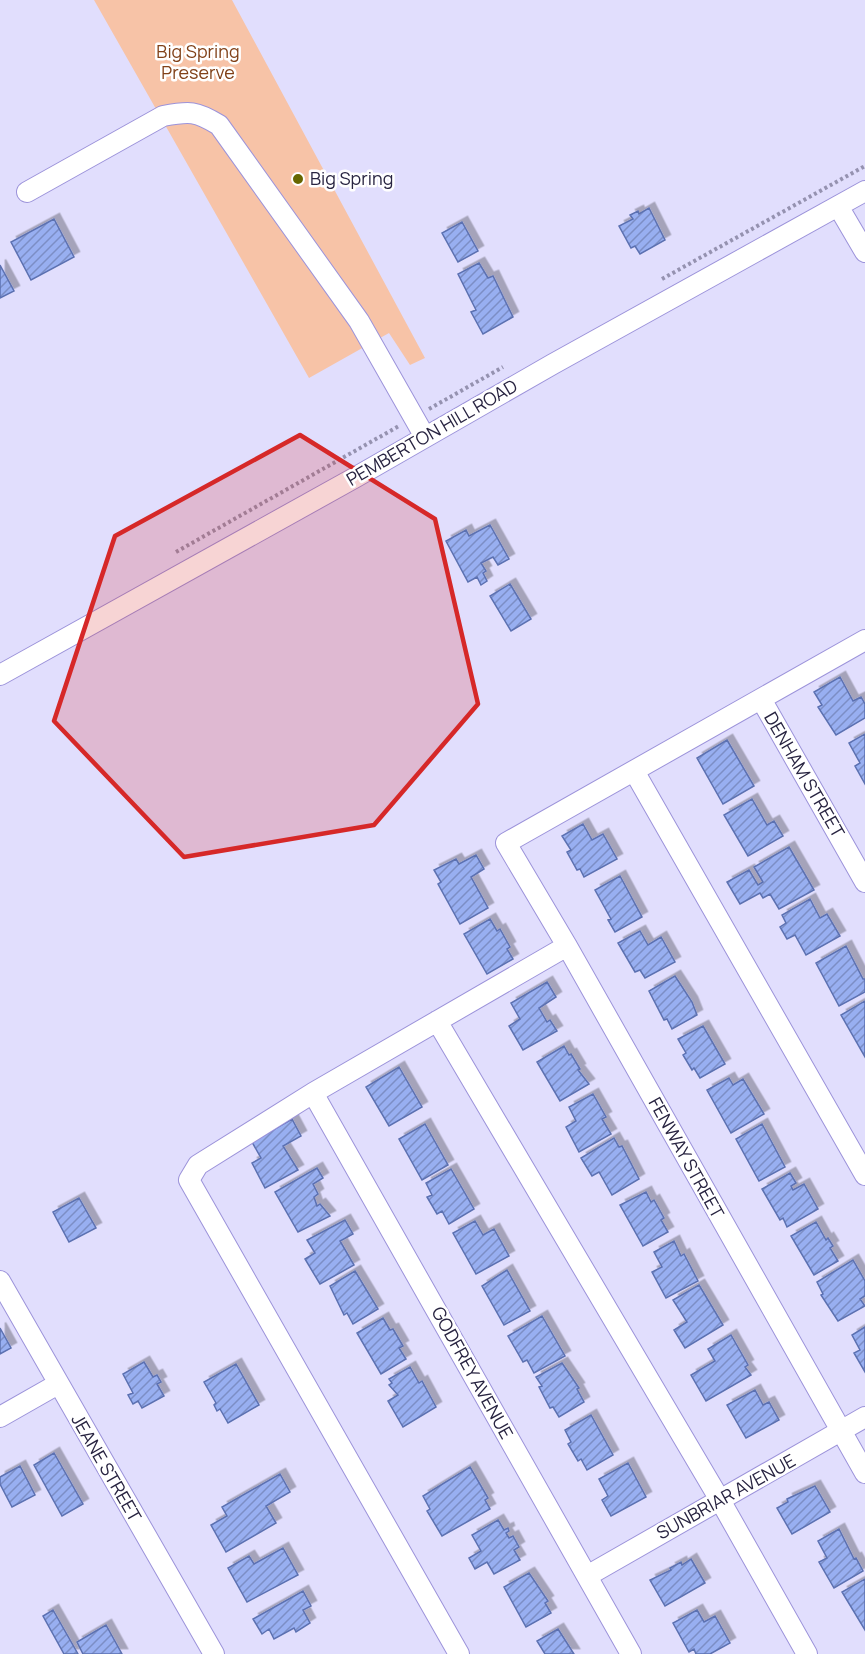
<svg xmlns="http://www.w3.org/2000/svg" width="865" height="1654" font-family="Manrope,sans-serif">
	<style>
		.green { fill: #f7c3a7 }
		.building { fill: url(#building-hatch); stroke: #5c71b1; stroke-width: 1.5; filter: url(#shadow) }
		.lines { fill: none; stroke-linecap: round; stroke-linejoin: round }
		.minor-casing { stroke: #9c93da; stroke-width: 22 }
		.path { stroke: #9592b0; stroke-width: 4; stroke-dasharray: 3 3; stroke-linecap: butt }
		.minor { stroke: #fff; stroke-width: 20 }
		.marked { fill: #d62828; fill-opacity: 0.2; stroke: #d62828; stroke-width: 4.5; stroke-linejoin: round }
		.poi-dot { fill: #676600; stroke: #fff; stroke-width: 2 }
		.labels { text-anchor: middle; stroke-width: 5; stroke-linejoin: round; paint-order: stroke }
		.park-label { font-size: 18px; fill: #814118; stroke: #fff }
		.poi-label { font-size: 18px; fill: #282441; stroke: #fff; text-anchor: start }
		.street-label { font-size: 18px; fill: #282441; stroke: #fff }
	</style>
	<defs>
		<pattern id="building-hatch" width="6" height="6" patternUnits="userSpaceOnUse" patternTransform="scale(1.5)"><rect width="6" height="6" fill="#98aff1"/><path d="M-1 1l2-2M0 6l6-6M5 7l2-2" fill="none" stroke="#7c8ec5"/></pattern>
		<filter id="shadow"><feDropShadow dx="5.5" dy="-5.5" stdDeviation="0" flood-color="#0004"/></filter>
	</defs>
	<rect width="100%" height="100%" fill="#e1defd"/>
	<path class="green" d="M94,0H232L425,358L410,365L389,333L309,378Z"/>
	<path class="building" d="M649,208L665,240L640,254L635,246L631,248L619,226L633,219L630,215L638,211L639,214Z
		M54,219L74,257L31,280L11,242Z
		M462,222L478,251L458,262L442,233Z
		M479,263L488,278L493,276L513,317L483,334L471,312L476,310L458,274Z
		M0,265L14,291L0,298Z
		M490,525L509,559L498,565L493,557L481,563L486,571L483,573L487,581L481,585L477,577L468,582L446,541L466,530L469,536Z
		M510,584L531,619L511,631L490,596Z
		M840,677L853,701L861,697L865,704V718L836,735L818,707L822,705L814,692Z
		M865,734V784L855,766L860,763L849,743Z
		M727,740L754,786L723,804L697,758Z
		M752,799L767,825L774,821L783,836L748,856L724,815Z
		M583,824L592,840L603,834L617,859L584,877L580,869L577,870L567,852L571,850L562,836Z
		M789,847L814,890L779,909L770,894L763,898L760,893L740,904L727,882L749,870L758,885L763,882L754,867Z
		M476,855L484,869L471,877L488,908L460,924L438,884L441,882L434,870L456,859L459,864Z
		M620,876L642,917L615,932L608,920L611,919L595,890Z
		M810,899L820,918L827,914L840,936L806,955L795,935L787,939L780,927L786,923L782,915Z
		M490,919L497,931L500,929L510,947L507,949L513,959L487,974L464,934Z
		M640,931L648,945L661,937L675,962L645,978L640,970L635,972L618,943Z
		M846,946L863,979H865V992L839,1006L816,963Z
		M675,976L692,1002L697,1015L672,1029L667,1019L664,1020L649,991Z
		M547,982L556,997L539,1008L547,1022L550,1020L557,1031L523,1050L509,1026L520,1019L511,1003Z
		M865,1001V1057L841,1015Z
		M703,1026L725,1064L700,1078L694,1068L692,1070L683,1055L686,1053L678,1039Z
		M564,1046L569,1055L571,1054L580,1069L578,1070L589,1084L560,1101L537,1062Z
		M399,1067L422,1107L389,1126L366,1087Z
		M729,1078L733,1085L743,1079L764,1114L731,1133L707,1090Z
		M593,1094L606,1117L602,1119L611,1134L579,1152L566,1127L576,1121L569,1107Z
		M292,1119L301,1136L283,1146L298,1170L265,1188L252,1163L261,1158L252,1142Z
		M425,1124L448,1165L422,1180L399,1139Z
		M762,1124L785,1167L759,1181L736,1139Z
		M614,1138L619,1147L622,1146L639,1179L612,1195L599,1172L592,1176L581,1158Z
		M317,1168L323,1178L313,1184L318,1194L314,1197L317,1206L320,1204L330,1216L298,1232L275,1192Z
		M451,1169L474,1209L449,1224L442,1211L437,1214L427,1197L432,1195L426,1183Z
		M790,1173L796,1183L791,1186L793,1190L804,1184L818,1209L787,1227L783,1218L780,1220L762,1189Z
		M646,1192L651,1202L654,1200L664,1218L661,1220L668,1232L643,1246L620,1205Z
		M79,1198L96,1228L69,1242L53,1212Z
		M345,1220L353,1234L340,1241L354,1265L320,1284L305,1259L315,1253L307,1240Z
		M475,1221L483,1235L494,1229L509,1256L476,1274L453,1233Z
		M816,1222L826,1240L828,1238L833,1246L830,1248L838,1261L814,1275L791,1236Z
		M674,1241L681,1256L684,1254L698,1281L666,1298L652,1272L662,1267L654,1252Z
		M853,1260L865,1281V1296L860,1299L865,1306L838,1321L821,1295L823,1294L817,1282Z
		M507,1270L530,1311L504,1325L482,1286Z
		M355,1271L378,1309L353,1324L347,1313L344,1315L330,1286Z
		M699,1285L723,1325L685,1348L674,1330L687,1322L673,1300Z
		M542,1316L565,1356L534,1373L527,1360L523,1362L508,1336Z
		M383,1318L390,1330L393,1329L403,1346L399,1348L406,1359L381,1374L357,1333Z
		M865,1327V1372L854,1353L860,1350L852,1335Z
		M0,1328L11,1348L0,1354Z
		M731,1335L748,1365L745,1367L751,1375L706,1401L691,1375L715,1361L708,1349Z
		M144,1362L153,1377L157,1375L161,1382L157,1384L164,1396L142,1408L138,1401L133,1404L128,1395L133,1393L123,1374Z
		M562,1363L579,1388L577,1389L584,1402L559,1417L553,1407L550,1408L539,1387L542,1386L536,1377Z
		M236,1364L259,1405L228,1423L220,1409L217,1411L214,1405L216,1403L204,1382Z
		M410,1367L419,1383L422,1381L436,1407L403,1427L388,1401L398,1395L389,1385L392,1383L389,1379Z
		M755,1390L763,1405L769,1402L779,1420L746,1438L727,1405Z
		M591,1415L613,1455L587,1470L581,1459L578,1461L568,1444L571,1442L565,1430Z
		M54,1453L83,1504L62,1516L34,1465Z
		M628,1463L646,1497L611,1516L602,1500L608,1496L599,1479Z
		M20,1466L35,1495L12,1507L0,1484V1477Z
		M470,1467L488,1498L485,1500L490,1509L442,1536L427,1511L430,1509L423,1496Z
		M280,1474L290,1492L266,1506L276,1523L226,1552L211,1525L227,1516L222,1507Z
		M815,1486L830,1512L792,1534L777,1508L788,1502L787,1499Z
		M498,1520L504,1530L508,1528L509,1531L506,1533L509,1538L513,1536L519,1547L514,1550L520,1560L494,1574L487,1562L475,1569L469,1558L481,1551L472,1535Z
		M839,1529L854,1559L856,1558L863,1571L834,1588L819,1562L827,1558L818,1541Z
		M283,1548L298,1575L247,1602L228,1568L249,1556L254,1564Z
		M691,1559L705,1583L665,1606L650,1580L671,1570L670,1568L681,1562L682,1565Z
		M529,1573L548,1601L545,1603L551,1613L526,1627L504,1587Z
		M865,1579V1630L842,1592Z
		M303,1591L311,1606L303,1610L310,1623L296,1632L294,1628L274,1639L269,1629L262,1634L253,1619Z
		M53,1610L78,1654H64L43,1616Z
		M697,1610L704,1622L715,1616L730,1643L710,1654H696L694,1649L689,1652L673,1623Z
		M106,1625L122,1654H83L77,1642Z
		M558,1629L574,1654H545L537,1641Z"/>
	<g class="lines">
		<g class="minor-casing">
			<path id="minor" d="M27,192L163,116C190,111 196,111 219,125L359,321L425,437
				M838,206L865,252
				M865,640L506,843L567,946L865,1473
				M0,675L356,477L553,364L865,191
				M761,699L865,882
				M634,771L865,1175
				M437,1021L720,1500L807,1654
				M313,1093L631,1654
				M0,1281L214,1654
				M0,1417L58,1384
				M587,1576L865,1417
				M459,1654L189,1180L198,1165L313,1093L567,946"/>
		</g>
		<path class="path" d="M662,279L865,166
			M429,409L503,367
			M176,552L399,426"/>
		<use href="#minor" class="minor"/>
	</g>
	<path class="marked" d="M300,435L435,519L478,704L374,825L184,857L54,721L115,536Z"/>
	<circle class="poi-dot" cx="298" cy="179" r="6"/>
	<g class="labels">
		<g class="park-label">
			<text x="198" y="58">Big Spring<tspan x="198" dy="21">Preserve</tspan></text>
		</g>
		<g class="poi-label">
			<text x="310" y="185">Big Spring</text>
		</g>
		<g class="street-label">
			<text transform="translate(432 433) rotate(-30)" y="6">PEMBERTON HILL ROAD</text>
			<text transform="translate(804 775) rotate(60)" y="6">DENHAM STREET</text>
			<text transform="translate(686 1158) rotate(61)" y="6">FENWAY STREET</text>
			<text transform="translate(472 1373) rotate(61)" y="6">GODFREY AVENUE</text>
			<text transform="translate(106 1468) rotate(60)" y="6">JEANE STREET</text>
			<text transform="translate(726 1497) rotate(-29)" y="6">SUNBRIAR AVENUE</text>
		</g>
	</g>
</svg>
